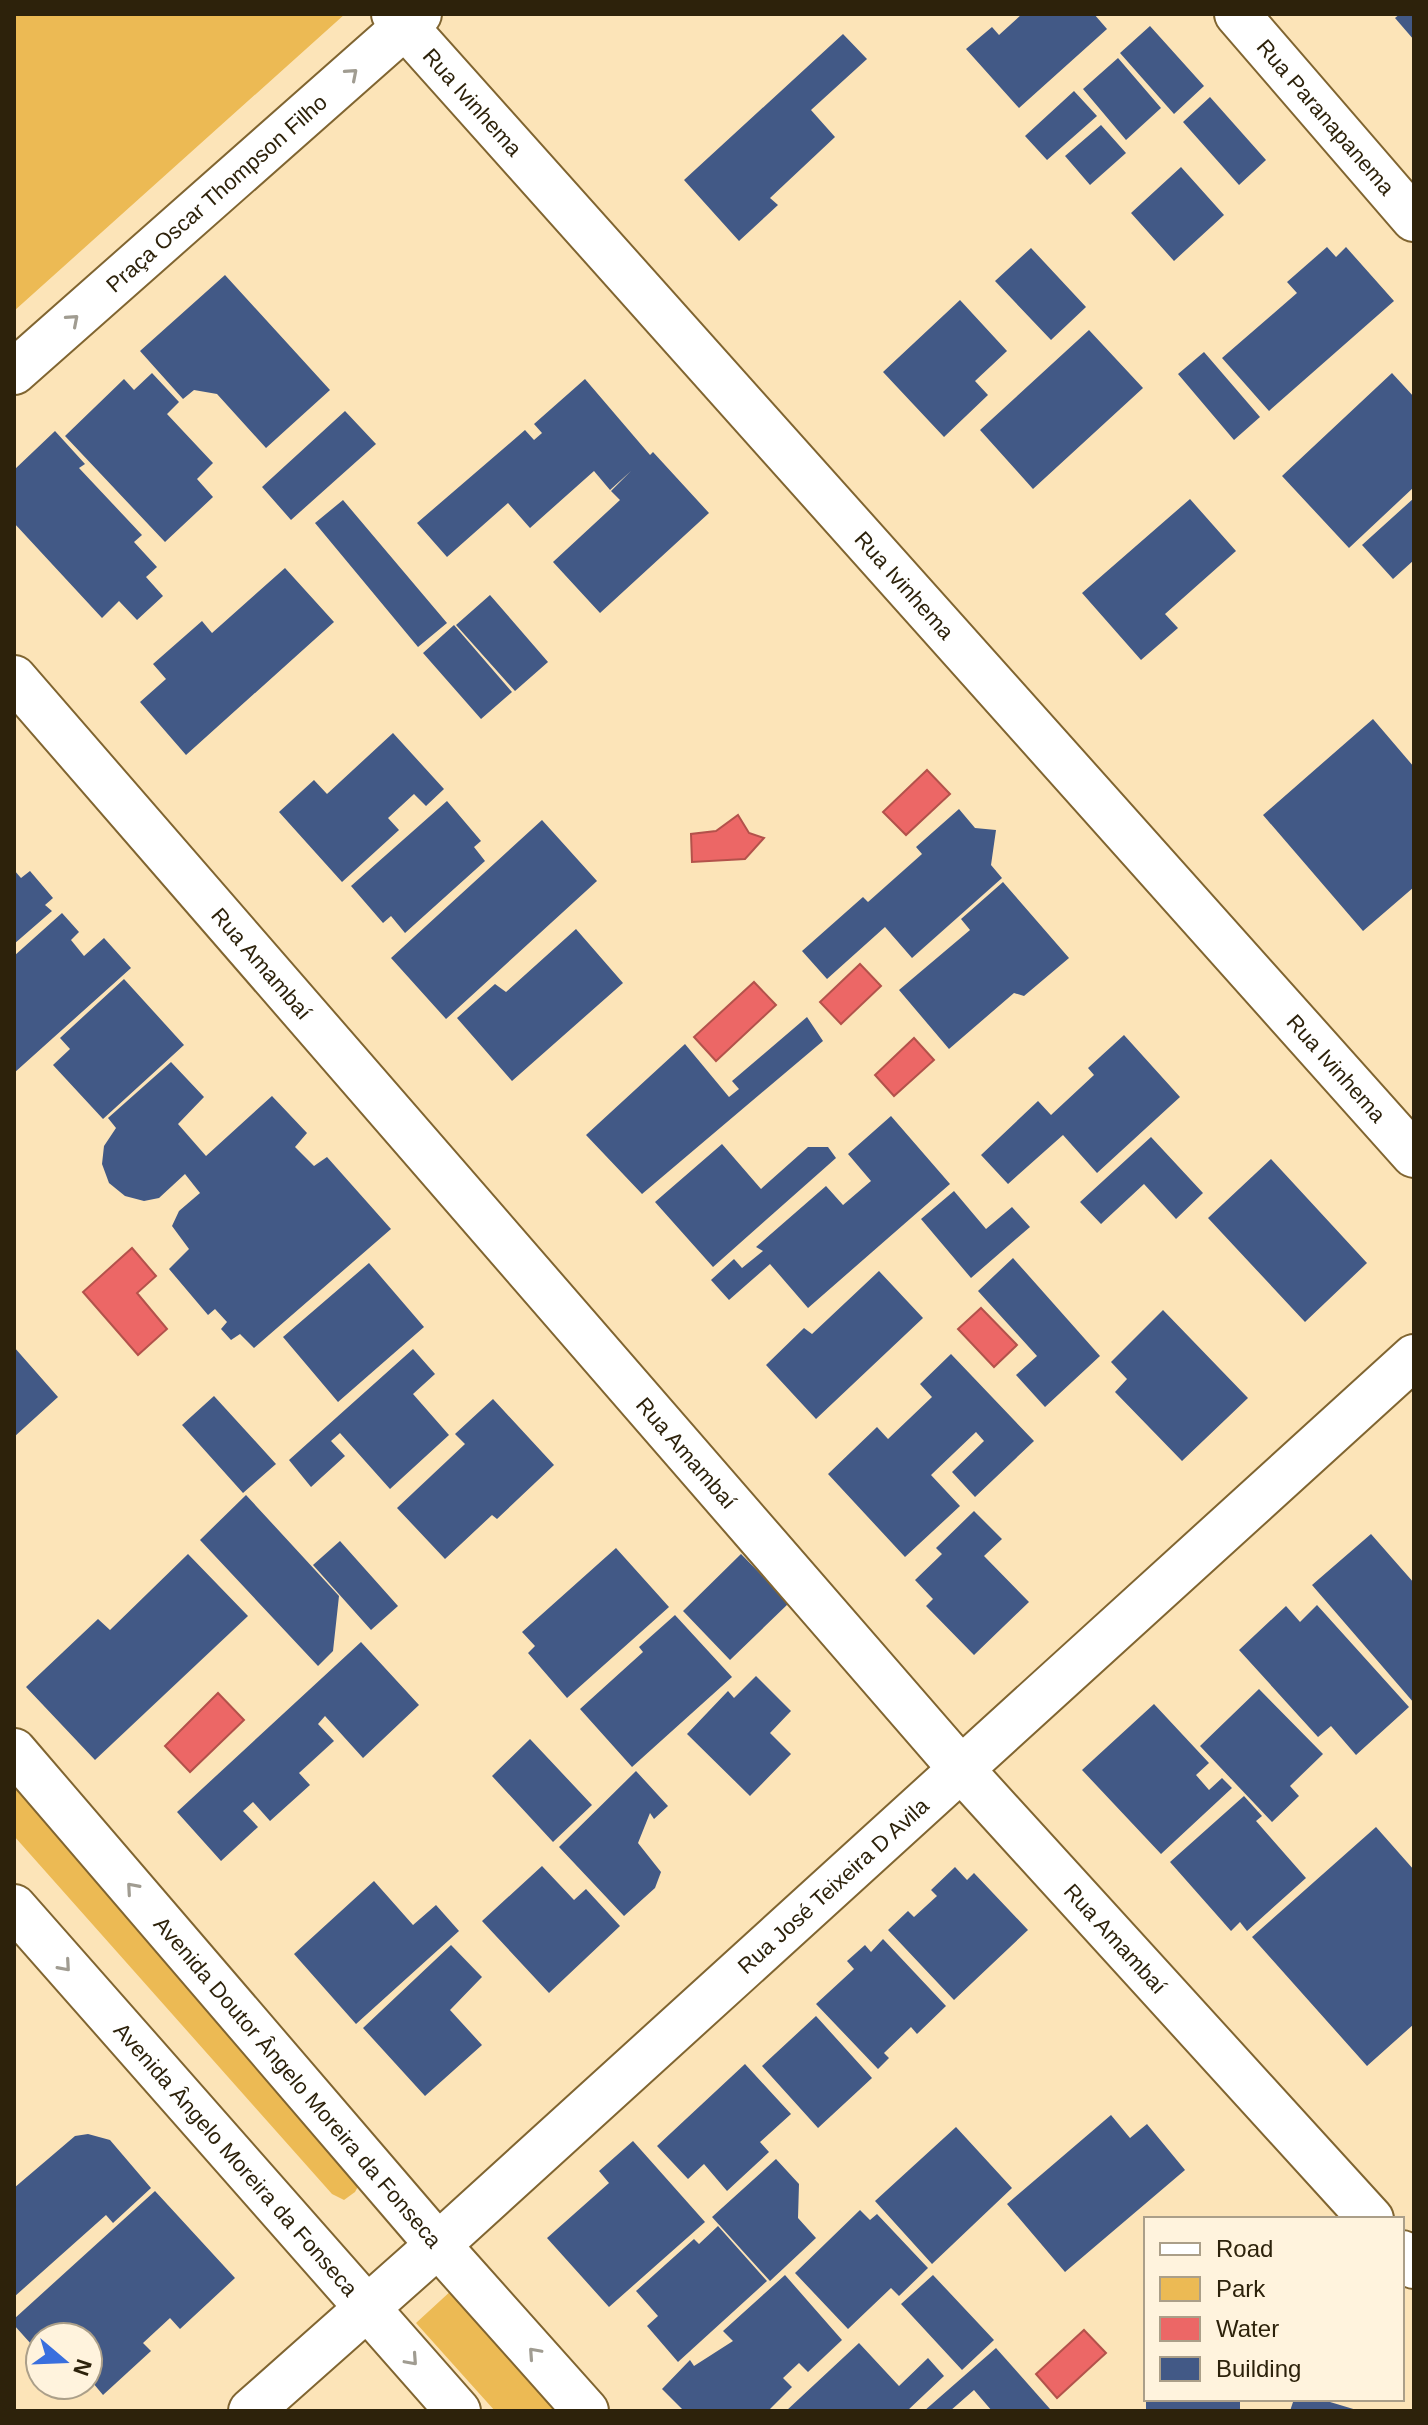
<svg xmlns="http://www.w3.org/2000/svg" width="1428" height="2425" font-family="Arial,sans-serif">
	<style>
		.green { fill: #ecba54 }
		.water { fill: #ec6766; stroke: #b3524b; stroke-width: 2 }
		.building { fill: #425986 }
		.lines { fill: none; stroke-linecap: round; stroke-linejoin: round }
		.minor-casing { stroke: #806531; stroke-width: 48 }
		.minor { stroke: #fff; stroke-width: 44 }
		.oneway { stroke: #a09c91 }
		.labels { text-anchor: middle; stroke-width: 8; stroke-linejoin: round; paint-order: stroke }
		.street-label { font-size: 22px; fill: #2d220b; stroke: #fff3dd }
	</style>
	<rect width="100%" height="100%" fill="#fce4b8"/>
	<path class="green" d="M14,14H345L14,311Z
		M14,1781L362,2179L355,2192L344,2200L332,2194L14,1836Z
		M453,2289L563,2411H495L416,2323Z"/>
	<path class="water" d="M927,770L950,794L906,835L883,812Z
		M738,815L749,833L764,838L745,859L692,862L691,834L716,831Z
		M860,964L881,986L841,1024L820,1002Z
		M754,982L776,1005L716,1061L694,1037Z
		M914,1038L934,1060L894,1096L875,1075Z
		M132,1248L156,1276L137,1293L167,1329L138,1355L83,1292Z
		M981,1308L1017,1345L994,1367L958,1329Z
		M218,1693L244,1720L190,1772L165,1746Z
		M1084,2330L1106,2353L1057,2398L1036,2374Z"/>
	<path class="building" d="M1022,14H1094L1107,29L1019,108L966,49L992,27L999,35Z
		M1400,14H1414V40L1395,18Z
		M1150,26L1204,86L1174,114L1120,53Z
		M843,34L867,59L811,110L835,137L770,198L778,205L739,241L684,180Z
		M1118,58L1161,108L1126,140L1083,89Z
		M1074,91L1097,116L1047,160L1025,136Z
		M1210,97L1266,160L1239,185L1183,122Z
		M1101,125L1126,153L1090,185L1065,156Z
		M1181,167L1224,215L1174,261L1131,213Z
		M1327,247L1336,257L1346,247L1394,301L1269,411L1222,358L1297,293L1287,282Z
		M1031,248L1086,307L1051,340L995,281Z
		M225,275L330,390L266,448L217,394L194,390L183,399L140,351Z
		M960,300L1007,351L975,381L988,395L944,437L883,372Z
		M1089,330L1143,388L1033,489L980,430Z
		M1204,352L1260,417L1234,440L1178,374Z
		M152,373L179,402L167,414L213,463L197,479L213,497L165,542L65,436L124,379L134,390Z
		M1392,373L1414,397V487L1349,548L1282,476Z
		M585,379L650,455L653,452L709,513L600,613L553,562L620,500L611,491L631,471L610,490L594,471L530,528L508,503L447,557L417,523L525,430L534,440L542,433L534,424Z
		M345,411L376,444L291,520L262,487Z
		M55,431L85,464L79,468L142,535L134,542L157,567L146,577L163,596L137,620L119,601L102,618L14,523V470Z
		M1414,498V560L1393,579L1362,545Z
		M1190,499L1236,551L1165,614L1178,628L1141,660L1082,593Z
		M343,500L447,623L418,647L315,523Z
		M285,568L334,622L186,755L140,702L166,679L153,664L202,621L212,633Z
		M490,595L548,662L515,691L456,625Z
		M454,625L512,692L481,719L423,653Z
		M1373,719L1414,767V887L1363,931L1263,815Z
		M393,733L444,789L426,806L414,794L388,818L399,830L342,882L279,812L314,780L327,794Z
		M447,801L481,841L474,847L485,861L405,933L391,916L383,923L351,886Z
		M959,809L975,828L996,830L991,865L1002,878L912,958L885,927L827,979L802,951L863,897L868,902L922,854L916,847Z
		M542,820L597,881L446,1019L391,958Z
		M14,870L21,878L30,871L53,898L45,905L52,911L14,944Z
		M1003,882L1069,958L1024,996L1014,993L949,1049L899,990L970,930L961,919Z
		M62,913L79,932L71,940L84,956L104,938L131,968L14,1073V956Z
		M576,929L623,983L512,1081L457,1018L495,984L506,992Z
		M124,979L184,1045L103,1119L53,1065L70,1049L60,1038Z
		M807,1017L823,1041L642,1194L586,1135L685,1044L729,1097L739,1089L732,1081Z
		M1124,1035L1180,1097L1097,1173L1063,1135L1008,1184L981,1155L1038,1101L1051,1115L1094,1075L1088,1068Z
		M171,1062L204,1097L178,1124L206,1156L272,1096L307,1133L295,1147L314,1166L327,1157L391,1229L254,1348L240,1334L231,1340L221,1329L227,1322L215,1309L208,1315L169,1269L189,1249L172,1226L179,1211L200,1193L185,1174L159,1198L144,1201L125,1196L109,1183L102,1164L104,1146L116,1128L108,1118Z
		M891,1116L950,1184L808,1308L770,1264L729,1300L711,1280L734,1259L742,1268L763,1251L756,1247L826,1186L843,1205L871,1181L848,1154Z
		M1151,1137L1203,1193L1176,1219L1144,1184L1101,1224L1080,1202Z
		M722,1144L761,1189L808,1147H828L836,1158L713,1267L655,1202Z
		M1271,1159L1367,1263L1305,1322L1208,1218Z
		M954,1191L986,1229L1012,1207L1030,1227L971,1278L921,1219Z
		M1013,1258L1100,1356L1045,1407L1016,1375L1037,1356L978,1291Z
		M369,1263L424,1327L338,1402L283,1337Z
		M879,1271L923,1318L816,1419L766,1365L804,1328L812,1334Z
		M1163,1310L1248,1398L1182,1461L1115,1392L1127,1379L1111,1362Z
		M14,1347L58,1397L14,1437Z
		M413,1349L435,1374L413,1394L449,1435L390,1489L340,1433L331,1441L345,1456L311,1487L289,1460Z
		M951,1354L1034,1441L975,1497L952,1472L984,1441L976,1432L931,1475L960,1506L905,1557L828,1474L877,1427L888,1439L932,1397L920,1384Z
		M214,1396L276,1464L243,1493L182,1425Z
		M493,1399L554,1465L497,1519L492,1515L445,1559L397,1508L465,1444L455,1434Z
		M246,1495L339,1596L333,1651L318,1666L200,1540Z
		M974,1511L1002,1539L984,1556L1029,1602L974,1655L926,1606L933,1599L915,1580L942,1554L936,1548Z
		M1371,1534L1414,1583V1703L1312,1585Z
		M340,1541L398,1606L371,1630L313,1565Z
		M616,1548L669,1607L567,1698L528,1653L535,1646L522,1632Z
		M188,1554L248,1616L95,1760L26,1687L98,1619L110,1630Z
		M741,1554L789,1603L730,1660L683,1611Z
		M1317,1605L1409,1707L1356,1755L1331,1726L1318,1737L1239,1650L1286,1606L1300,1622Z
		M675,1615L732,1677L632,1767L580,1709L643,1652L639,1647Z
		M361,1642L419,1705L363,1758L325,1716L318,1724L334,1741L299,1773L310,1785L270,1821L253,1802L243,1811L258,1827L221,1861L177,1812Z
		M756,1676L791,1711L770,1733L791,1754L750,1796L687,1734L728,1691L734,1698Z
		M1259,1689L1323,1754L1290,1786L1299,1796L1272,1822L1200,1746Z
		M1154,1704L1209,1763L1196,1775L1209,1790L1222,1778L1232,1788L1161,1854L1082,1770Z
		M530,1739L592,1805L553,1842L492,1776Z
		M636,1771L668,1806L654,1819L650,1813L638,1843L661,1872L655,1888L624,1916L559,1847Z
		M1244,1796L1262,1816L1256,1821L1306,1878L1247,1931L1240,1922L1231,1931L1170,1862Z
		M1376,1827L1414,1870V2024L1367,2066L1252,1937Z
		M542,1866L574,1900L586,1889L620,1926L549,1993L482,1921Z
		M955,1867L967,1880L974,1873L1028,1930L954,2000L888,1930L908,1911L914,1917L937,1896L931,1890Z
		M374,1881L413,1925L436,1905L459,1931L356,2024L294,1954Z
		M883,1939L946,2006L917,2034L911,2027L884,2053L889,2058L878,2069L816,2004L854,1969L847,1961L865,1945L871,1952Z
		M451,1945L482,1977L450,2010L482,2045L425,2096L363,2028Z
		M816,2016L872,2078L818,2128L762,2066Z
		M745,2064L791,2114L760,2142L769,2152L727,2191L704,2164L688,2179L657,2146Z
		M1111,2115L1130,2138L1147,2124L1185,2170L1065,2272L1007,2204Z
		M956,2127L1012,2188L932,2264L875,2201Z
		M88,2134L110,2140L151,2188L113,2223L106,2215L14,2297V2188L75,2136Z
		M633,2141L705,2222L609,2307L547,2238L609,2183L599,2171Z
		M776,2159L799,2184L798,2218L816,2238L770,2281L712,2217Z
		M155,2191L235,2278L180,2329L170,2318L143,2343L151,2351L103,2395L93,2383L78,2396L68,2385H88V2337H40V2354L14,2325V2319Z
		M860,2210L870,2220L877,2214L928,2268L899,2296L891,2288L848,2329L795,2273Z
		M718,2226L767,2281L678,2362L647,2326L658,2316L636,2291L694,2239L699,2244Z
		M785,2275L842,2340L808,2372L799,2363L783,2378L792,2387L768,2411H684L662,2389L690,2360L694,2366L733,2341L723,2331Z
		M933,2275L994,2340L962,2370L901,2304Z
		M859,2343L899,2386L928,2358L944,2376L907,2411H786Z
		M996,2348L1050,2409L1047,2411H992L974,2390L950,2411H924Z
		M1146,2399H1240V2411H1146Z
		M1294,2399H1320L1360,2411H1290Z"/>
	<g class="lines">
		<g class="minor-casing">
			<g id="minor">
				<path id="s1" d="M394,14L1414,1155"/>
				<path id="s2" d="M1237,14L1414,219"/>
				<path id="s3" d="M14,372L419,14"/>
				<path id="s4" d="M14,678L961,1769L1371,2219"/>
				<path id="s5" d="M14,1751L438,2245L586,2411"/>
				<path id="s6" d="M14,1907L458,2411"/>
				<path d="M1402,2253L1414,2266"/>
				<path id="s7" d="M251,2411L438,2245L1414,1357"/>
			</g>
		</g>
		<use href="#minor" class="minor"/>
	</g>
	<defs><path id="oneway-chevron" d="M-2-3.5L2.5 0L-2 3.5" fill="none" stroke-width="1.6" stroke-linecap="round" stroke-linejoin="round" transform="scale(2)"/></defs>
	<g class="oneway">
		<use href="#oneway-chevron" transform="translate(352 74) rotate(-41)"/>
		<use href="#oneway-chevron" transform="translate(73 320) rotate(-41)"/>
		<use href="#oneway-chevron" transform="translate(132 1888) rotate(-131)"/>
		<use href="#oneway-chevron" transform="translate(65 1966) rotate(49)"/>
		<use href="#oneway-chevron" transform="translate(534 2353) rotate(-132)"/>
		<use href="#oneway-chevron" transform="translate(412 2360) rotate(48)"/>
	</g>
	<g class="labels">
		<g class="street-label">
			<text dy="8" stroke="none"><textPath href="#s1" startOffset="118">Rua Ivinhema</textPath></text>
			<text dy="8" stroke="none"><textPath href="#s2" startOffset="136">Rua Paranapanema</textPath></text>
			<text dy="8" stroke="none"><textPath href="#s3" startOffset="270">Praça Oscar Thompson Filho</textPath></text>
			<text dy="8" stroke="none"><textPath href="#s1" startOffset="766">Rua Ivinhema</textPath></text>
			<text dy="8" stroke="none"><textPath href="#s4" startOffset="378">Rua Amambaí</textPath></text>
			<text dy="8" stroke="none"><textPath href="#s1" startOffset="1414">Rua Ivinhema</textPath></text>
			<text dy="8" stroke="none"><textPath href="#s4" startOffset="1026">Rua Amambaí</textPath></text>
			<text dy="8" stroke="none"><textPath href="#s7" startOffset="784">Rua José Teixeira D Avila</textPath></text>
			<text dy="8" stroke="none"><textPath href="#s4" startOffset="1674">Rua Amambaí</textPath></text>
			<text dy="8" stroke="none"><textPath href="#s5" startOffset="436">Avenida Doutor Ângelo Moreira da Fonseca</textPath></text>
			<text dy="8" stroke="none"><textPath href="#s6" startOffset="336">Avenida Ângelo Moreira da Fonseca</textPath></text>
		</g>
	</g>
	<rect width="1428" height="2425" fill="none" stroke="#2d220b" stroke-width="32"/>
	<rect x="1144" y="2217" width="260" height="184" fill="#fff3dd" stroke="#ab9f89" stroke-width="2"/>
	<rect x="1160" y="2243" width="40" height="12" fill="#ffffff" stroke="#ab9f89" stroke-width="2"/>
	<text x="1216" y="2257" font-size="24" fill="#2d220b">Road</text>
	<rect x="1160" y="2277" width="40" height="24" fill="#ecba54" stroke="#ab9f89" stroke-width="2"/>
	<text x="1216" y="2297" font-size="24" fill="#2d220b">Park</text>
	<rect x="1160" y="2317" width="40" height="24" fill="#ec6766" stroke="#ab9f89" stroke-width="2"/>
	<text x="1216" y="2337" font-size="24" fill="#2d220b">Water</text>
	<rect x="1160" y="2357" width="40" height="24" fill="#425986" stroke="#ab9f89" stroke-width="2"/>
	<text x="1216" y="2377" font-size="24" fill="#2d220b">Building</text>
	<g transform="translate(64 2361) rotate(109)"><circle r="38" fill="#fff3dd" stroke="#ab9f89" stroke-width="2"/>
	<path d="M0-6L14 30L0 20L-14 30Z" fill="#396fde"/>
	<text y="-12" font-size="22" font-weight="bold" text-anchor="middle" fill="#2d220b">N</text>
	</g>
</svg>
